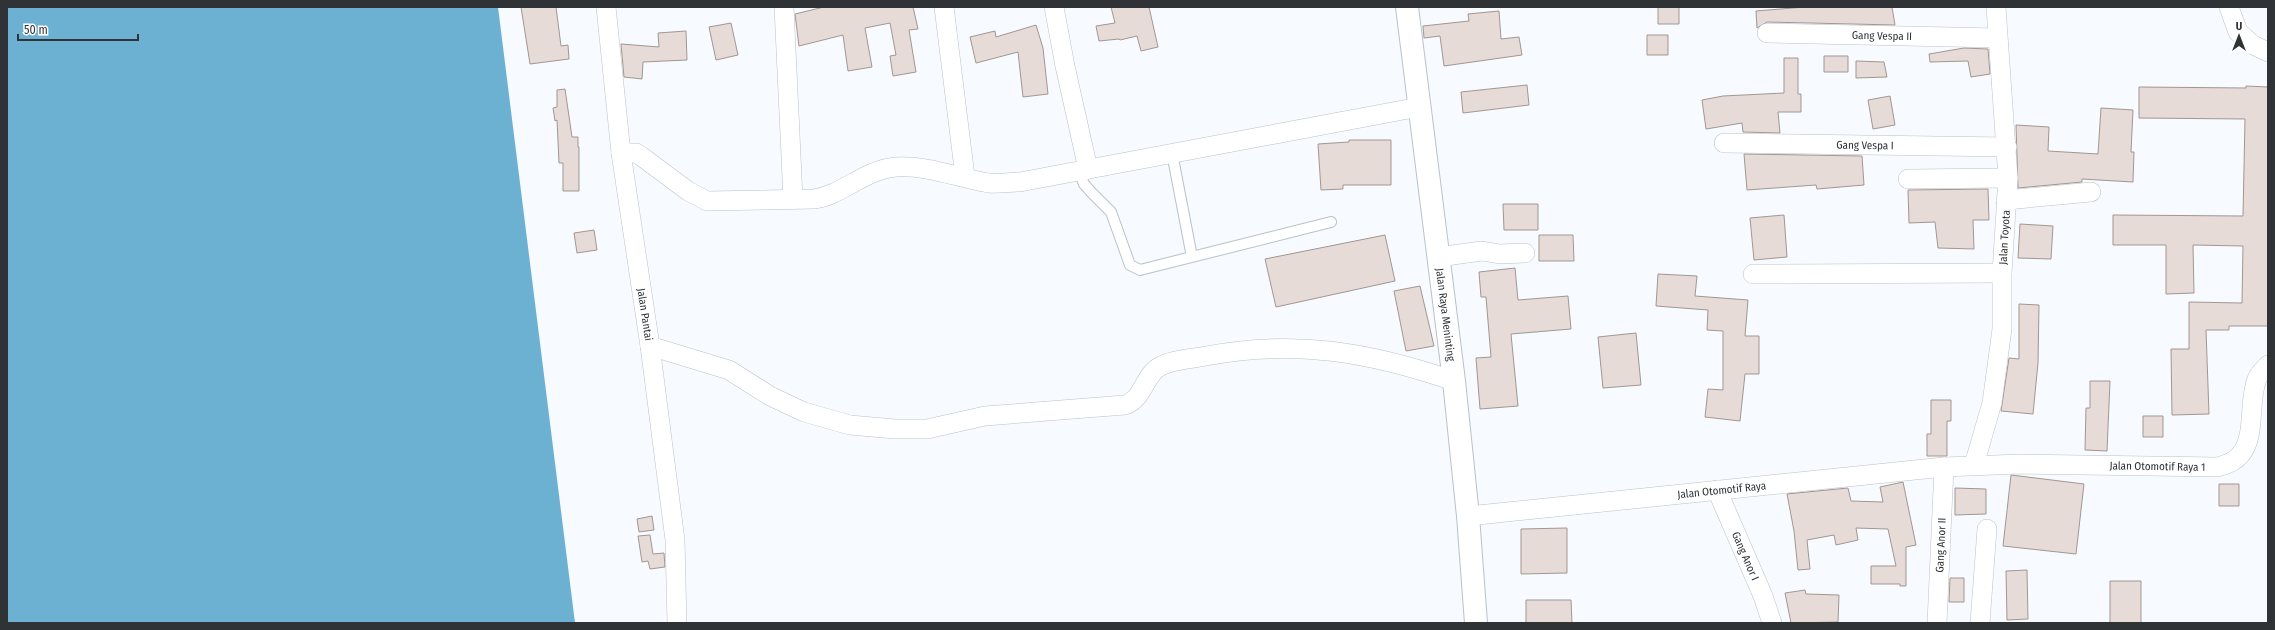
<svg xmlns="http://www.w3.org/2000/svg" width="2275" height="630" font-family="'Fira Sans Condensed',sans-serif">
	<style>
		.water { fill: #6db1d2 }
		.building { fill: #e6dbd6; stroke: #a19792 }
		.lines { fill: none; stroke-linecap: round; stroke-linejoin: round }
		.lane-casing { stroke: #b9c2c9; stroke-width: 12 }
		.street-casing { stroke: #b9c2c9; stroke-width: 20 }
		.highway-casing { stroke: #b9c2c9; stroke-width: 24 }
		.lane { stroke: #fff; stroke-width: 10 }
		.street { stroke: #fff; stroke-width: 19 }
		.highway { stroke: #fff; stroke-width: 22 }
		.labels { text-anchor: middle; stroke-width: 3.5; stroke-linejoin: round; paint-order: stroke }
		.street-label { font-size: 11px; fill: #2f3336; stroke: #fff }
	</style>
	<rect width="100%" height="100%" fill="#f7fafe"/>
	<path class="water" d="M7,7H498L575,623H7Z"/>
	<path class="building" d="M521,7H556L561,46L568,45L569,59L530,64Z
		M824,7H913L918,29L909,30L916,72L893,76L890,56L896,55L890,23L865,28L872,67L848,71L843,35L799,46L795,14Z
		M1111,7H1149L1158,47L1141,51L1137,36L1120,40L1119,39L1099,41L1096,26L1115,23Z
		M1658,7H1679V24H1658Z
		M1805,7H1892L1895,25L1767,22L1757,28L1756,11Z
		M1499,11L1501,39L1519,37L1522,55L1444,66L1440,36L1424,38L1423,26L1469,21L1468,14Z
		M731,23L738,55L716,60L709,27Z
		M1036,25L1043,48L1048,94L1023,97L1018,52L976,63L970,37L995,31L996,37Z
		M686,31L687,60L643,62L642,79L624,77L621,44L659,47L658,33Z
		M1647,35H1668V55H1647Z
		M1964,48L1988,49L1990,74L1971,77L1968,61L1930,62L1929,54Z
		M1824,56H1848V72H1824Z
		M1784,58H1798V94H1801V112H1778L1780,133L1743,132L1742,123L1706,129L1702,100L1723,96L1784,93Z
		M1856,61L1884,62L1887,77L1856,78Z
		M1527,85L1529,105L1463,113L1461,92Z
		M2246,86L2268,87V326H2229V330H2206L2209,414L2172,415L2171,349H2189V302L2242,303L2243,246L2193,245L2194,293L2166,294V245H2113V215L2243,216L2245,119L2139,118V87L2246,88Z
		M565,89L572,137H578V147H579V191H563V163H559L557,120L555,121L553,108L557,107V90Z
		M1890,96L1895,125L1873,129L1868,100Z
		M2101,108L2133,110L2131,152H2134L2133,182L2082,179V182L2018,188L2016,125L2049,127L2048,151L2098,154Z
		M1349,140H1391V185H1343V189L1321,190L1318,144L1349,142Z
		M1744,154L1862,156L1864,185L1817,189L1816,185L1747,190Z
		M1988,189L1989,220H1973L1974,249L1938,248L1935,222L1909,223L1908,190Z
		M1503,204H1538V230H1504Z
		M1784,215L1787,257L1754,260L1750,218Z
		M2020,224L2053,226L2051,259L2018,258Z
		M594,230L597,250L577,253L574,233Z
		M1385,235L1395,281L1276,307L1265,259Z
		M1539,235H1573L1574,261H1539Z
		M1515,268L1518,300L1568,296L1571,329L1511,334L1518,406L1480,409L1476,358L1491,357L1486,297H1481L1479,272Z
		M1658,274L1697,276L1695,296L1748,300L1745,336H1759V374H1745L1740,421L1705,417L1708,389L1723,390V331L1707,330L1708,310L1656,306Z
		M1420,286L1434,346L1406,351L1394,291Z
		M2019,304L2039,305L2038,363L2033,414L2001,411L2009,358L2019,359Z
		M1636,333L1641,385L1603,388L1598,337Z
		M2090,381H2110L2107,451L2085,450L2086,408H2090Z
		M1931,400H1951V421H1947V456H1927V434H1931Z
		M2143,416H2163V437H2143Z
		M2011,475L2084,484L2076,554L2003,546Z
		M1903,482L1916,545L1906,547V586H1900V584H1871V566H1896L1888,529L1856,528L1858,540L1836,545L1834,535L1807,540L1810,569L1798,570L1794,531L1787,494L1848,488L1851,501L1883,502L1880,487Z
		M2219,484H2239V506H2219Z
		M1955,488L1986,489V514L1955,515Z
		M652,516L654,530L639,532L637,519Z
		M1567,528V573L1521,574V529Z
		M650,535L653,554L664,553L665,567L650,569L648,561L642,562L638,536Z
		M2027,570L2028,619L2007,620L2006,571Z
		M1950,578H1964V602H1949Z
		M2110,581H2141V623H2110Z
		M1805,590L1806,594L1839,595L1838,622L1791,623L1785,593Z
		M1526,600H1571L1572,623H1526Z"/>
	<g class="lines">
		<g class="lane-casing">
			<path id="lane" d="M1172,153L1192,257
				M1079,171L1084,184L1092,193L1111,212L1130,265L1140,270L1331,222"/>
		</g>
		<g class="street-casing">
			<g id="street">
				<path id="s1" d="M606,7L621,153L650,346L675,540L677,623"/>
				<path d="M784,7L793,199"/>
				<path d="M944,7L965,177"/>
				<path d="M1054,7L1065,66L1088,169"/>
				<path d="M2229,7L2238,32L2253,45L2268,52"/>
				<path id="s2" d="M1767,33L1997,38"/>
				<path id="s3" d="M1724,143L2007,147"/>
				<path d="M621,153H636L641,156L688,191L707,201L814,199C843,195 863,170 896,167C928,165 958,178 989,183C999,184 1010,182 1020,182L1419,107"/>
				<path d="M1908,179L2008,178"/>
				<path d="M2006,200L2091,192"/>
				<path d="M1438,257L1482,251L1500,254L1525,253"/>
				<path d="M1753,274L2002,273"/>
				<path d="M650,346L729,370L770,396L804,412L850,425L895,429H927L985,416L1125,405C1144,399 1144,374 1161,366C1174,359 1192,359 1206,356C1295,339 1369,352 1454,381"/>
				<path id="s4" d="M1974,465L1992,403L2002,329V273L2008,178L1996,7"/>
				<path id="s5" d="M1717,490L1763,596L1772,623"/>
				<path id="s6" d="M1468,516L1944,467L2020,464L2217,467C2226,465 2235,462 2241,454C2256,436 2248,401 2257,379C2259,374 2264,369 2268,365"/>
				<path id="s7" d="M1937,623L1944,467"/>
				<path d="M1980,623L1987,529"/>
			</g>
		</g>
		<g class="highway-casing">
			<g id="highway">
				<path id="s8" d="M1407,7L1454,381L1468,516L1476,623"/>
			</g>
		</g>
		<use href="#lane" class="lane"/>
		<use href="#street" class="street"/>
		<use href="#highway" class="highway"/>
	</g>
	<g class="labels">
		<g class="street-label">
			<text dy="4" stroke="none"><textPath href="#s2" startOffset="115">Gang Vespa II</textPath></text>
			<text dy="4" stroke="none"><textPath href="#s3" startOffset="141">Gang Vespa I</textPath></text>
			<text dy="4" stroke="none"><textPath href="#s4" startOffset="231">Jalan Toyota</textPath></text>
			<text dy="4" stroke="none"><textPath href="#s1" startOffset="310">Jalan Pantai</textPath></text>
			<text dy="4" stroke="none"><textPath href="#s8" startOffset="310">Jalan Raya Meninting</textPath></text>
			<text dy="4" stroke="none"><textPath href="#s6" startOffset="692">Jalan Otomotif Raya 1</textPath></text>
			<text dy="4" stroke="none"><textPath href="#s6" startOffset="255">Jalan Otomotif Raya</textPath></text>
			<text dy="4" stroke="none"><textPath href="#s7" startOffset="78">Gang Anor II</textPath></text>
			<text dy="4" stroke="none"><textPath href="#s5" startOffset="72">Gang Anor I</textPath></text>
		</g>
	</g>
	<rect width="2275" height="630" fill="none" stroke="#2f3336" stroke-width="16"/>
	<g transform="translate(2239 36)" stroke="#ffffff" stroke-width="3" paint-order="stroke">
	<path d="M0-3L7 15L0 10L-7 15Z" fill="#2f3336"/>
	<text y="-6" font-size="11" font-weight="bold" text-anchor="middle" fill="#2f3336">U</text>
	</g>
	<path d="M18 34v6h120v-6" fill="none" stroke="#2f3336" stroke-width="2"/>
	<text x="24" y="34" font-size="12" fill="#2f3336" stroke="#ffffff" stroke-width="3" paint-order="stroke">50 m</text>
</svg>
